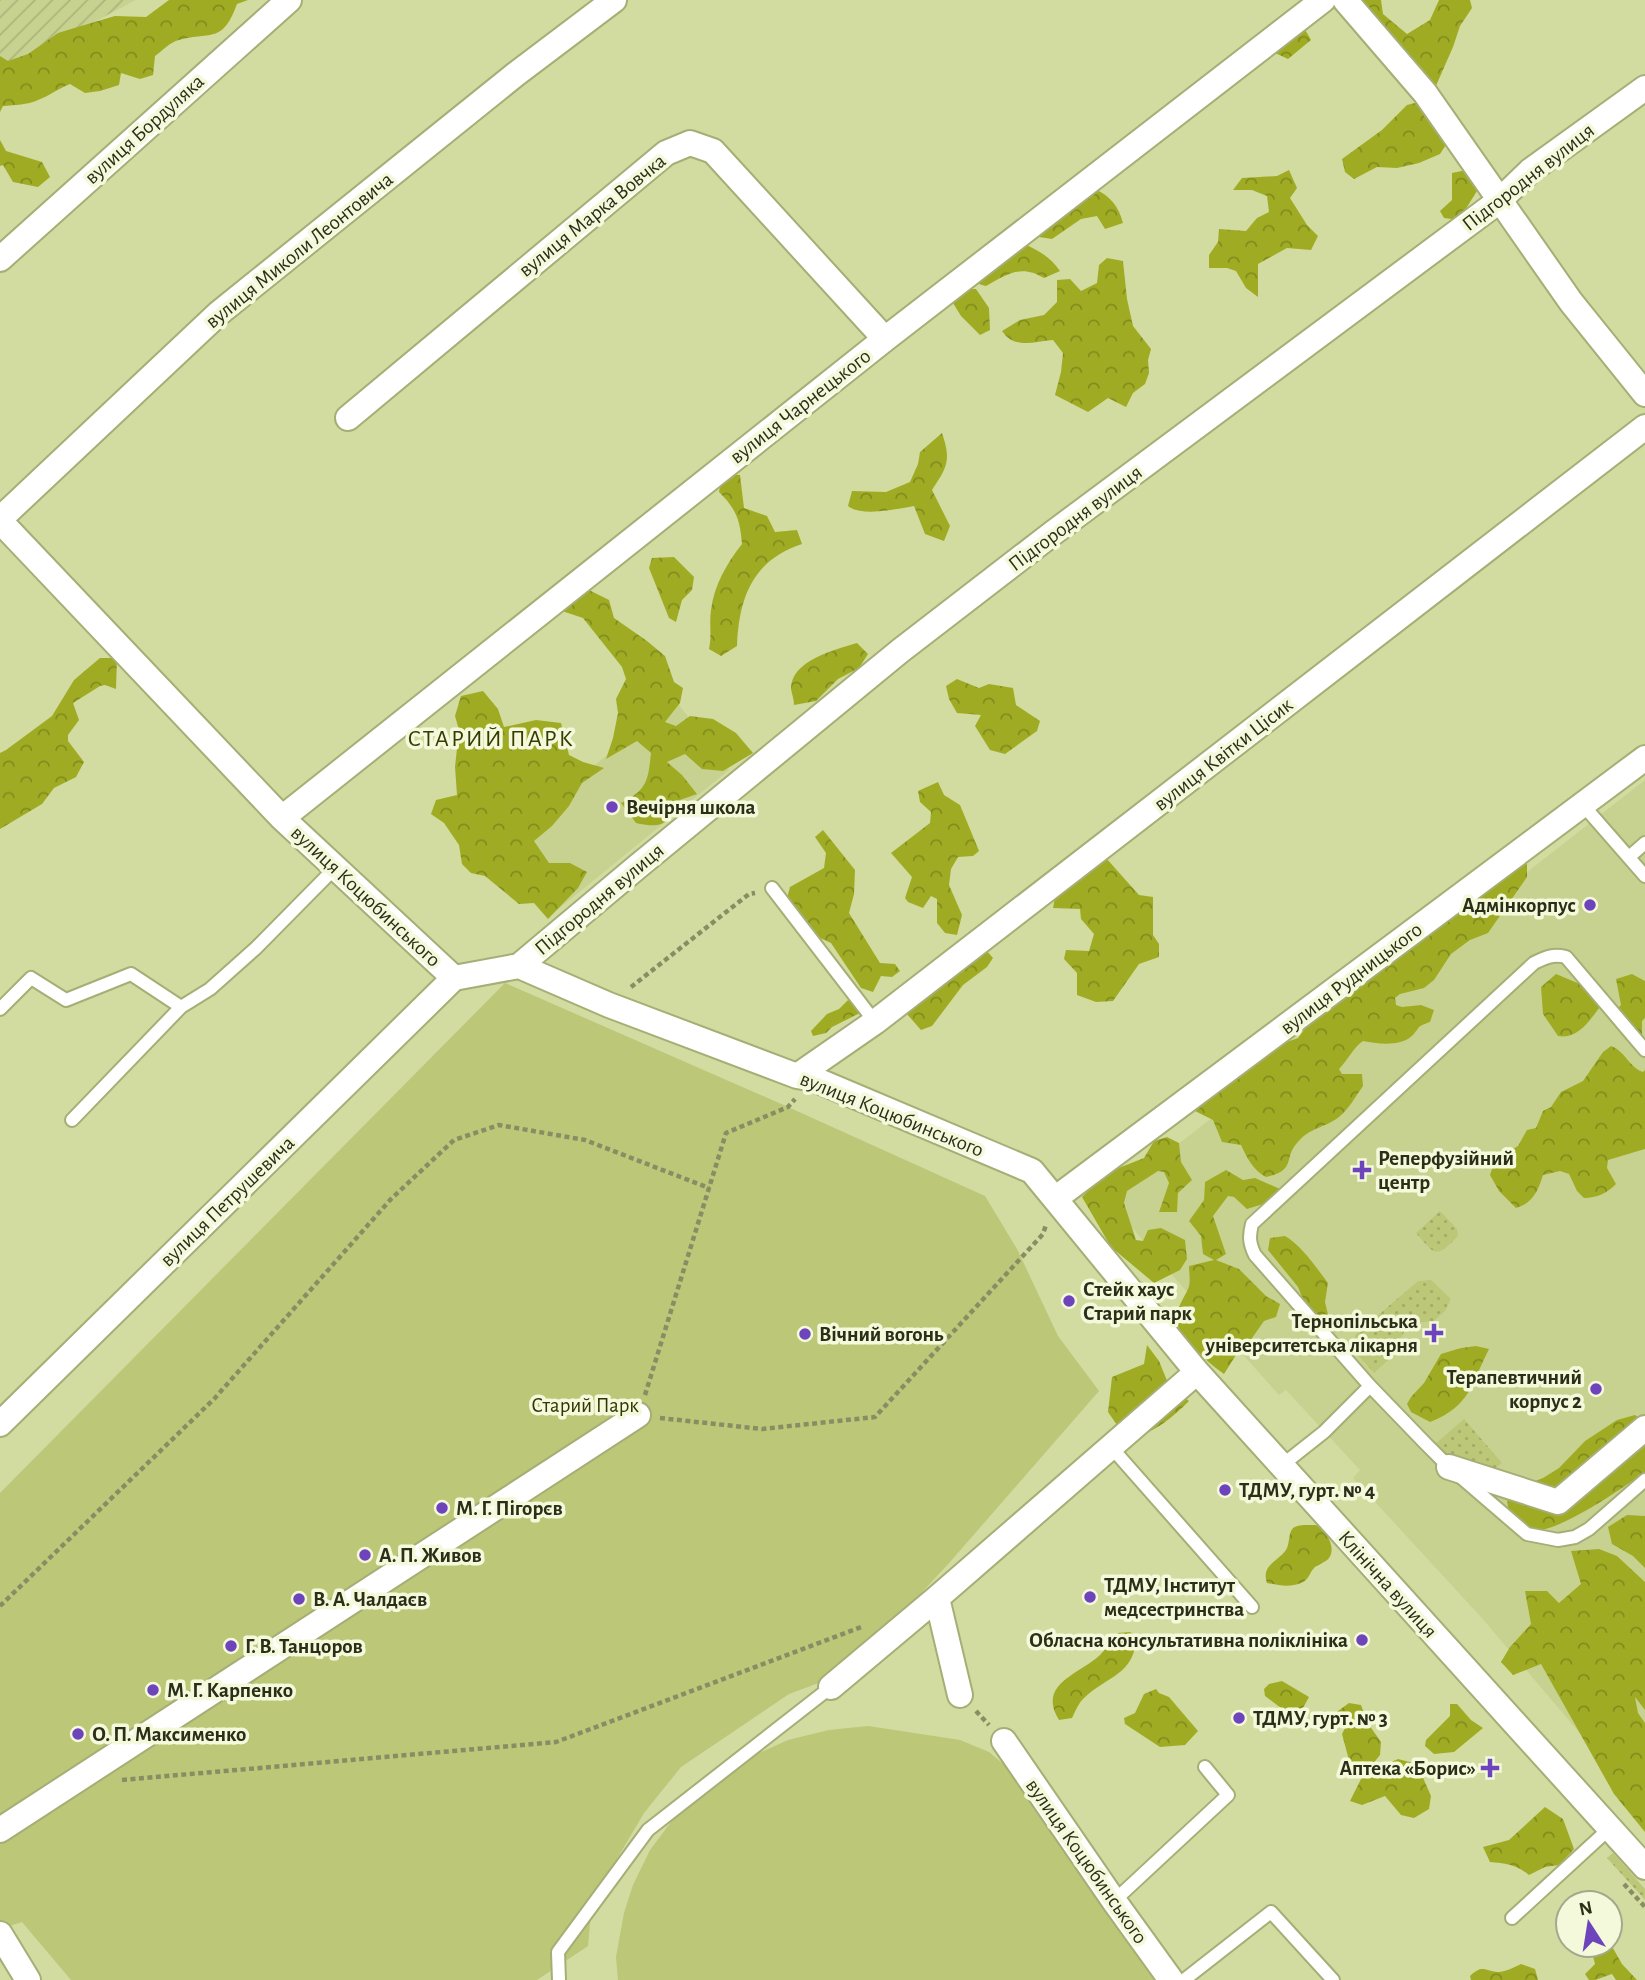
<svg xmlns="http://www.w3.org/2000/svg" width="1645" height="1980" font-family="'Alegreya Sans',sans-serif">
	<style>
		.built { fill: #c8d290 }
		.industrial { fill: url(#industrial-furrows) }
		.grass { fill: url(#grass-dots) }
		.forest { fill: url(#forest-crowns) }
		.park { fill: #bcc778 }
		.lines { fill: none; stroke-linecap: round; stroke-linejoin: round }
		.lane-casing { stroke: #a6ae75; stroke-width: 16 }
		.street-casing { stroke: #a6ae75; stroke-width: 28 }
		.path { stroke: #888e63; stroke-width: 4.5; stroke-dasharray: 5 3.5; stroke-linecap: butt }
		.lane { stroke: #fff; stroke-width: 12 }
		.street { stroke: #fff; stroke-width: 24 }
		.poi-dot { fill: #6e44bc; stroke: #f4f9db; stroke-width: 2.5 }
		.labels { text-anchor: middle; stroke-width: 7; stroke-linejoin: round; paint-order: stroke }
		.street-label { font-size: 21px; fill: #2c2f18; stroke: #f4f9db }
		.poi-label { font-size: 21px; font-weight: bold; fill: #2c2f18; stroke: #f4f9db; text-anchor: start }
		.park-label { font-size: 21px; fill: #323701; stroke: #f4f9db }
		.quarter-label { font-size: 24px; letter-spacing: 2px; fill: #363c00; stroke: #f4f9db }
	</style>
	<defs>
		<pattern id="industrial-furrows" width="10" height="10" patternUnits="userSpaceOnUse" patternTransform="scale(1.75)"><rect width="10" height="10" fill="#c8d290"/><path d="M-1 1l2-2M0 10L10 0M9 11l2-2" fill="none" stroke="#acb57b"/></pattern>
		<pattern id="grass-dots" width="8" height="8" patternUnits="userSpaceOnUse" patternTransform="scale(1.75)"><rect width="8" height="8" fill="#bcc778"/><path d="M2 2h.1M6 6h.1" fill="none" stroke="#a2ab67" stroke-width="1.8" stroke-linecap="round"/></pattern>
		<pattern id="forest-crowns" width="20" height="18" patternUnits="userSpaceOnUse" patternTransform="scale(1.75)"><rect width="20" height="18" fill="#9fac23"/><path d="M2 6a3 3 0 1 1 6 0M12 15a3 3 0 1 1 6 0" fill="none" stroke="#828c1d"/></pattern>
	</defs>
	<rect width="100%" height="100%" fill="#d2dba0"/>
	<path class="built" d="M676,701L729,770L550,916L494,844Z
		M1645,780V1810L1481,1617L1353,1478L1360,1470L1286,1390L1279,1395L1173,1276L1108,1199Z"/>
	<path class="industrial" d="M0,0H136L0,71Z"/>
	<path class="grass" d="M1440,1211L1457,1229L1458,1236C1435,1259 1436,1256 1416,1233Z
		M1431,1280L1451,1299L1445,1311L1433,1322C1413,1320 1399,1330 1398,1351L1374,1373L1355,1352V1335L1418,1281Z
		M1464,1419L1502,1463L1488,1474L1453,1465L1435,1444Z
		M1613,1853L1645,1889V1900L1607,1858Z"/>
	<path class="forest" d="M169,0H248L237,4C222,44 213,31 179,40C170,42 162,51 155,56L153,75L140,79L121,73L119,85L100,91L85,93L70,84C59,88 49,96 38,100C27,105 15,105 3,106L0,112V56L8,61L28,54L58,33L81,26L115,16L146,17Z
		M1361,0H1381L1383,14L1407,34L1430,20L1439,0H1470L1472,8L1460,26L1453,47L1435,88L1360,6Z
		M1303,26L1311,40L1288,59L1271,51Z
		M1438,97L1449,140L1440,154L1419,163L1397,168L1377,167L1354,179L1345,172L1342,159L1382,130L1407,105Z
		M0,140L6,151L42,162L50,177L38,187L13,182L3,165L0,166Z
		M1471,169L1480,186L1459,220L1444,218L1440,211L1452,200V173Z
		M1289,170L1297,188L1290,198L1307,225L1318,236L1311,250L1287,248L1258,264V297L1246,288L1236,271L1227,268H1209V255L1218,242L1219,229L1246,231L1257,218L1269,212L1267,196L1252,190H1233L1242,178L1277,176Z
		M1094,189C1110,195 1119,207 1123,223L1105,229L1097,216L1081,219L1052,239L1039,237L1044,221Z
		M1024,244C1040,251 1050,257 1060,271L1044,278C1021,264 1008,274 986,286L975,283Z
		M1107,258L1123,261L1127,299L1133,326L1151,349L1148,360L1149,373L1145,384L1133,393L1126,407L1108,398L1088,412L1055,395L1061,372L1063,353L1053,340C1033,342 1014,349 1002,331L1020,320L1044,315L1057,302V280L1070,279L1081,291L1097,283L1099,265Z
		M956,289H976L989,308L990,330L980,335L961,316L953,303Z
		M942,433C951,460 948,466 932,490L950,526L944,541L925,534L914,506C897,509 861,517 848,506L852,491L886,492L910,482L918,464L920,452Z
		M722,474L740,475L744,508L767,516L775,532L797,530L802,544C753,560 739,597 737,646L721,656L709,649C712,636 709,623 711,610C714,585 727,563 742,544C740,519 736,509 719,492Z
		M674,557L694,577L692,590L682,600L676,622L669,618L649,568L652,558Z
		M589,590L609,600L614,618L647,641L665,656L674,682L683,688L680,703L665,722L676,726L690,716L713,719L736,733L753,753L723,771L702,769L685,754L667,762L682,775L697,794L680,800C667,824 664,829 636,823L621,803C647,790 648,781 651,753L637,741L606,759L613,738L618,713L616,699L626,679L622,667L583,618L562,611L578,593Z
		M857,643L868,654L859,668L838,679L816,701L794,705C794,700 792,694 791,689C791,660 835,650 857,643Z
		M100,658H117L116,689L105,685L100,686L73,703L79,720L68,735V741L84,762L76,777L54,788L42,804L0,829V753L6,750L52,716L74,680Z
		M957,679L979,688L989,684L1013,688L1016,705L1040,721L1037,731L1005,754L990,750L975,726L981,715L957,713L949,699L946,686Z
		M483,691L498,709L504,727L536,720L561,723L569,755L583,762L604,768L582,783L569,806L552,826L534,841L549,863H570L587,872L578,888L548,919L534,903L519,904L485,876L471,873L462,864L459,845L444,823L431,814L436,800L457,795L455,767L459,730L455,716L461,696Z
		M938,782L944,795L960,805L979,851L973,856L958,857L951,869L949,885L962,915L957,935L945,933L937,923V899L931,896L923,908L908,902L905,898L912,877L891,853L930,823L931,812L920,802L918,791Z
		M823,830L855,870L854,894L849,913L880,963L895,964L900,971L892,977L881,976L873,992L861,988L831,943L798,928L784,910L790,887L824,868L826,853L815,837Z
		M1106,858L1139,895L1153,897V935L1159,944V957L1139,964L1113,1001L1096,1002L1077,995V973L1064,959L1066,950L1089,951L1094,934L1081,919L1080,909L1053,908L1055,898Z
		M1520,862L1527,864V877L1488,933L1470,940L1451,954L1434,980L1424,988L1400,994L1395,998L1396,1005L1402,1007L1421,1005L1434,1010L1430,1022C1416,1027 1421,1026 1413,1035C1401,1047 1378,1044 1363,1041C1353,1048 1348,1060 1339,1069L1342,1074H1362L1363,1086C1356,1096 1348,1110 1339,1117C1325,1128 1310,1127 1297,1143C1283,1159 1297,1170 1266,1177C1253,1170 1247,1158 1241,1145L1222,1142L1213,1120L1195,1111L1208,1084L1273,1047L1298,1038L1317,1012Z
		M985,949L993,958L987,967L963,985L932,1026L921,1030L906,1013Z
		M1556,974L1592,989L1603,1003C1591,1018 1579,1040 1558,1036L1543,1014L1541,987Z
		M1632,974L1645,981V1018L1642,1021V1040H1626L1609,1019L1621,1005L1616,979Z
		M858,998L860,1013L832,1027L826,1033L813,1036L811,1031L827,1014L839,1009L849,999Z
		M1611,1046C1625,1051 1629,1067 1643,1072L1645,1070V1149L1608,1160L1607,1168L1616,1184C1607,1193 1597,1198 1584,1198L1577,1191L1569,1174L1560,1171L1543,1175C1538,1191 1533,1203 1516,1208L1499,1191L1490,1175L1493,1166L1501,1163L1503,1155L1518,1146L1527,1130L1536,1128L1543,1111L1551,1107L1561,1092L1583,1081L1603,1052Z
		M1167,1137L1179,1143L1181,1162L1192,1180L1178,1193L1177,1212H1159L1169,1183L1164,1172L1158,1171L1127,1191L1124,1203L1136,1240L1143,1241L1148,1230L1161,1228L1185,1240L1187,1259L1180,1270L1154,1283L1111,1247L1082,1197L1106,1173L1144,1158L1154,1141Z
		M1226,1170L1243,1180L1255,1178L1280,1189L1276,1200L1247,1209L1234,1197L1228,1196L1213,1216L1226,1254L1216,1260L1239,1269L1266,1296L1280,1304L1276,1317L1264,1321L1250,1341L1236,1355L1224,1374C1211,1365 1178,1337 1176,1320C1176,1309 1184,1298 1188,1289C1191,1283 1189,1273 1189,1266L1214,1260L1203,1254L1201,1236L1189,1221L1204,1200L1205,1182Z
		M1285,1236C1301,1245 1316,1267 1328,1283L1325,1302L1329,1319L1323,1326L1308,1312L1298,1287L1268,1250L1270,1238Z
		M1147,1345L1159,1361L1168,1383L1189,1401C1173,1417 1156,1431 1134,1438L1117,1425L1108,1412L1112,1377L1144,1364Z
		M1476,1346L1489,1349C1471,1384 1471,1406 1430,1422L1411,1412L1407,1404L1411,1397L1424,1383L1441,1354L1461,1348Z
		M1635,1415L1645,1422V1472C1623,1488 1566,1527 1540,1530C1528,1532 1519,1526 1510,1519L1507,1501L1517,1488L1543,1478L1559,1468L1585,1441L1617,1420Z
		M1627,1515L1645,1516V1568L1633,1556L1612,1544L1608,1527Z
		M1316,1525C1325,1529 1337,1547 1329,1558C1326,1562 1319,1564 1315,1567C1309,1573 1309,1580 1301,1583C1289,1588 1279,1585 1267,1583C1261,1565 1277,1562 1286,1550C1290,1544 1288,1533 1293,1528C1298,1524 1309,1525 1316,1525Z
		M1599,1549L1617,1556L1645,1582V1710L1635,1697L1638,1713L1645,1723V1832L1614,1794L1541,1664L1513,1675L1501,1662L1510,1647L1531,1624L1525,1591H1547L1559,1603L1581,1584L1571,1551Z
		M1130,1632L1136,1636C1136,1675 1106,1676 1083,1699C1078,1704 1075,1712 1072,1718L1059,1720C1037,1684 1078,1675 1100,1655C1106,1649 1112,1640 1118,1633Z
		M1282,1681L1309,1697L1303,1708L1285,1711L1265,1696L1264,1689L1269,1684Z
		M1156,1689L1159,1693L1169,1697L1198,1731L1185,1745L1160,1747L1125,1724L1124,1718L1135,1713L1144,1694Z
		M1349,1703L1361,1705L1367,1722L1381,1742L1380,1755L1372,1765L1359,1768L1349,1760L1342,1734L1345,1728L1338,1711Z
		M1450,1704H1457L1471,1720L1483,1728L1454,1752L1434,1754L1425,1746L1426,1740L1450,1716Z
		M1398,1759L1417,1764L1431,1796L1429,1809L1414,1818L1401,1815L1385,1796L1362,1805L1350,1801L1363,1775Z
		M1545,1807L1563,1819L1574,1849L1559,1865L1545,1867L1529,1875C1517,1865 1506,1863 1490,1862L1483,1847L1509,1840Z
		M1610,1943L1622,1964L1637,1980H1616L1612,1974L1595,1980H1589L1585,1974L1595,1964L1592,1952L1594,1945H1610Z
		M1521,1964L1535,1969L1538,1980H1471L1470,1976C1483,1964 1484,1971 1498,1972C1505,1972 1515,1967 1521,1964Z"/>
	<path class="park" d="M505,983L788,1107L985,1196L1017,1249L1058,1336L1099,1391L950,1562L848,1672L789,1694L681,1767L644,1813L592,1901L588,1946L537,1980H71L22,1922L0,1929V1493Z
		M868,1726L960,1740L989,1752L1014,1773L1158,1980H618L616,1957L624,1913L633,1885L650,1850L677,1814L748,1758L788,1740L829,1730Z"/>
	<g class="lines">
		<g class="lane-casing">
			<path id="lane" d="M1583,805L1645,876
				M1629,857L1645,843
				M772,888L875,1022
				M0,1009L31,978L66,1000L131,974L181,1007L210,989L256,948L335,868
				M1645,1050L1566,957C1553,954 1546,957 1534,963L1252,1224C1249,1236 1249,1243 1255,1255L1370,1386L1426,1444L1449,1467L1527,1534L1558,1540L1575,1537L1589,1529L1645,1480
				M72,1120L181,1007
				M1111,1447L1252,1607
				M1281,1466L1324,1432L1370,1386
				M1114,1901L1228,1795L1205,1767
				M1512,1918L1610,1828
				M559,1980L558,1952L648,1830L831,1687
				M1184,1980L1271,1912L1333,1980"/>
		</g>
		<g class="street-casing">
			<path id="street" d="M1345,0L1425,93L1571,302L1645,394
				M0,259L289,0
				M348,418L666,153L690,143L713,151L885,339
				M0,519L219,313L516,74L614,0
				M0,521L282,818L454,978L519,966L609,1005L797,1076L814,1079L1032,1171L1197,1372L1645,1867
				M282,818L885,339L1323,0
				M519,966L637,867L900,651L1053,533L1499,201L1530,171L1645,88
				M797,1076L875,1022L1645,427
				M1056,1198L1645,758
				M0,1424L454,978
				M1449,1467L1558,1502L1645,1428
				M937,1598L960,1695
				M831,1687L937,1598L1197,1372
				M1004,1741L1114,1901L1171,1980
				M0,1830L638,1415
				M0,1934L28,1980"/>
		</g>
		<path class="path" d="M631,987L749,894L755,893
			M645,1395L726,1133L788,1107L795,1099
			M660,1418L762,1429L875,1417L1043,1234L1046,1225
			M0,1606L214,1399L391,1199L454,1140L499,1125L585,1140L709,1188
			M976,1711L989,1725
			M122,1780L556,1742L864,1626
			M1624,1884L1645,1907"/>
		<use href="#lane" class="lane"/>
		<use href="#street" class="street"/>
	</g>
	<g class="poi-dot">
		<circle cx="612" cy="807" r="7"/>
		<circle cx="1590" cy="905" r="7"/>
		<path d="M1358.5 1159.5h7v7h7v7h-7v7h-7v-7h-7v-7h7z"/>
		<circle cx="1069" cy="1301" r="7"/>
		<path d="M1430.5 1322.5h7v7h7v7h-7v7h-7v-7h-7v-7h7z"/>
		<circle cx="805" cy="1334" r="7"/>
		<circle cx="1596" cy="1389" r="7"/>
		<circle cx="1225" cy="1490" r="7"/>
		<circle cx="442" cy="1508" r="7"/>
		<circle cx="365" cy="1555" r="7"/>
		<circle cx="1090" cy="1597" r="7"/>
		<circle cx="299" cy="1599" r="7"/>
		<circle cx="1362" cy="1640" r="7"/>
		<circle cx="231" cy="1646" r="7"/>
		<circle cx="153" cy="1690" r="7"/>
		<circle cx="1239" cy="1718" r="7"/>
		<circle cx="78" cy="1734" r="7"/>
		<path d="M1486.5 1757.5h7v7h7v7h-7v7h-7v-7h-7v-7h7z"/>
	</g>
	<g class="labels">
		<g class="street-label">
			<text transform="translate(144 129) rotate(-42)" y="7">вулиця Бордуляка</text>
			<text transform="translate(1528 177) rotate(-38)" y="7">Підгородня вулиця</text>
			<text transform="translate(592 215) rotate(-39)" y="7">вулиця Марка Вовчка</text>
			<text transform="translate(299 250) rotate(-39)" y="7">вулиця Миколи Леонтовича</text>
			<text transform="translate(800 406) rotate(-38)" y="7">вулиця Чарнецького</text>
			<text transform="translate(1075 518) rotate(-37)" y="7">Підгородня вулиця</text>
			<text transform="translate(1223 754) rotate(-38)" y="7">вулиця Квітки Цісик</text>
			<text transform="translate(366 896) rotate(43)" y="7">вулиця Коцюбинського</text>
			<text transform="translate(599 899) rotate(-40)" y="7">Підгородня вулиця</text>
			<text transform="translate(1351 978) rotate(-37)" y="7">вулиця Рудницького</text>
			<text transform="translate(892 1114) rotate(22)" y="7">вулиця Коцюбинського</text>
			<text transform="translate(227 1201) rotate(-44)" y="7">вулиця Петрушевича</text>
			<text transform="translate(1388 1584) rotate(48)" y="7">Клінічна вулиця</text>
			<text transform="translate(1087 1861) rotate(55)" y="7">вулиця Коцюбинського</text>
		</g>
		<g class="poi-label">
			<text x="626" y="814">Вечірня школа</text>
			<text x="1576" y="912" text-anchor="end">Адмінкорпус</text>
			<text x="1378" y="1165">Реперфузійний<tspan x="1378" dy="24">центр</tspan></text>
			<text x="1083" y="1296">Стейк хаус<tspan x="1083" dy="24">Старий парк</tspan></text>
			<text x="1418" y="1328" text-anchor="end">Тернопільська<tspan x="1418" dy="24">університетська лікарня</tspan></text>
			<text x="819" y="1341">Вічний вогонь</text>
			<text x="1582" y="1384" text-anchor="end">Терапевтичний<tspan x="1582" dy="24">корпус 2</tspan></text>
			<text x="1239" y="1497">ТДМУ, гурт. № 4</text>
			<text x="456" y="1515">М. Г. Пігорєв</text>
			<text x="379" y="1562">А. П. Живов</text>
			<text x="1104" y="1592">ТДМУ, Iнститут<tspan x="1104" dy="24">медсестринства</tspan></text>
			<text x="313" y="1606">В. А. Чалдаєв</text>
			<text x="1348" y="1647" text-anchor="end">Обласна консультативна поліклініка</text>
			<text x="245" y="1653">Г. В. Танцоров</text>
			<text x="167" y="1697">М. Г. Карпенко</text>
			<text x="1253" y="1725">ТДМУ, гурт. № 3</text>
			<text x="92" y="1741">О. П. Максименко</text>
			<text x="1476" y="1775" text-anchor="end">Аптека «Борис»</text>
		</g>
		<g class="park-label">
			<text x="585" y="1412">Старий Парк</text>
		</g>
		<g class="quarter-label">
			<text x="491" y="746">СТАРИЙ ПАРК</text>
		</g>
	</g>
	<g transform="translate(1589 1924) rotate(348)"><circle r="33" fill="#f4f9db" stroke="#a4a88d" stroke-width="2"/>
	<path d="M0-5L12 26L0 18L-12 26Z" fill="#6e44bc"/>
	<text y="-10" font-size="19" font-weight="bold" text-anchor="middle" fill="#2c2f18">N</text>
	</g>
</svg>
